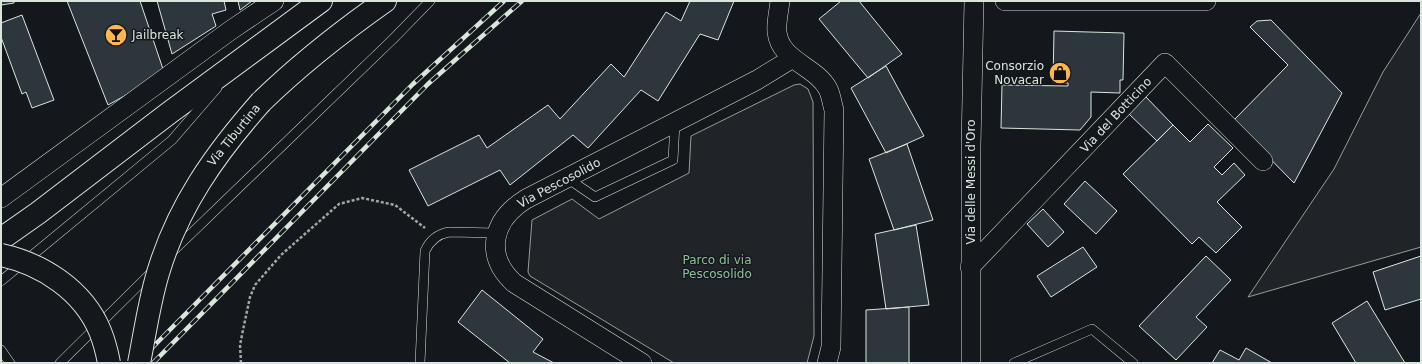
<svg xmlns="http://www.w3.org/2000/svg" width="1422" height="364" font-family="'DejaVu Sans',sans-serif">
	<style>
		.green { fill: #202428; stroke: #939e99 }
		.building { fill: #2c363c; stroke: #d8e6dc }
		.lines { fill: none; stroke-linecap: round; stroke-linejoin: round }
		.service-casing { stroke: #d8e6dc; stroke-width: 10 }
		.minor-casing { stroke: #d8e6dc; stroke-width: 20 }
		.primary-casing { stroke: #d8e6dc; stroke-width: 24 }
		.path { stroke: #9da8a2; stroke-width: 2.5; stroke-dasharray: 3 2; stroke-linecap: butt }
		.service { stroke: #14181c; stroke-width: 9 }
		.minor { stroke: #14181c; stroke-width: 19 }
		.primary { stroke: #14181c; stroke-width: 22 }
		.rail-casing { stroke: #d8e6dc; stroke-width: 4.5 }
		.rail { stroke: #14181c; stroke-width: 3; stroke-dasharray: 9; stroke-linecap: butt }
		.primary-bridge-casing { stroke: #d8e6dc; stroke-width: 24; stroke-linecap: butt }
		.primary-bridge { stroke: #14181c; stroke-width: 22 }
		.labels { text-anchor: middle; stroke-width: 3; stroke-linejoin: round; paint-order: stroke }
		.poi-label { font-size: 12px; fill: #d8e6dc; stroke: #14181c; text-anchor: start }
		.street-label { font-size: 12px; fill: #d8e6dc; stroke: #14181c }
		.park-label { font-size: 12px; fill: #8ac095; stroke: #14181c }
	</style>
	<rect width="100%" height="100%" fill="#14181c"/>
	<path class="green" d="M1421,13V247L1248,297L1334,169L1383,72Z
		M800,84L808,89L813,102L814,336L807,363H674L530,276L528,272L532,220L572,199L599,219L689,173L691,136L794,85Z"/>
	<path class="building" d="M1,1H14V3L1,5Z
		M67,1H140L163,69L137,89L108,105Z
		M157,1H224L226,10L212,14L216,26L172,54Z
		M238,1H252L240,10Z
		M690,1H734L718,40L700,34L658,101L641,90L588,148L573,135L510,185L500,170L428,206L409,170L479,135L487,148L548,105L560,119L611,64L624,77L666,12L681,21Z
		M841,1H859L902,54L868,78L819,19Z
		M22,15L54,100L32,108L26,92L22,94L1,37V23Z
		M1271,20L1342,93L1294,183L1233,121L1288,65L1250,27L1257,21Z
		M1054,31L1124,33L1123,80H1120V93L1091,92V117L1080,130L1001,128L1002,85L1068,86V83L1053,82Z
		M886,66L924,136L886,153L851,88Z
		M1145,96L1173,125L1157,141L1128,113Z
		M1208,124L1233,148L1214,167L1222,175L1234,163L1245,175L1217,202L1242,227L1216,253L1199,237L1192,244L1123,174L1173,125L1190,142Z
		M907,144L933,220L894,230L869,159Z
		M1085,181L1117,211L1096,234L1064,204Z
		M1043,209L1064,232L1048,247L1027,224Z
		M916,225L929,305L886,309L875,234Z
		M1083,247L1097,267L1051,297L1037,276Z
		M1206,256L1231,280L1196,317L1207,327L1176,360L1139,326Z
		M1421,256V299L1385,310L1373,272Z
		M482,290L543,339L533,352L554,363H510L458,322Z
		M1367,301L1405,363H1356L1332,323Z
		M909,307V363H866V310Z
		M1246,348L1272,363H1212L1220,350L1239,360Z"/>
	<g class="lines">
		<g class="service-casing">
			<path id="service" d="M567,178L595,197L673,160L675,123
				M172,252L393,39L430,1
				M1,281L172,140L217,88
				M1,350L10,363
				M60,363L154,270
				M420,363L425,251C430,240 438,234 449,232L497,233
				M1014,363L1092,329L1133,363"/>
		</g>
		<g class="minor-casing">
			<path id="minor" d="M780,1C779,11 776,22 777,32C780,61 816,66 828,89C831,95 832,103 834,110L831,347L827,363
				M1005,1H1206
				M1,198L231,30L274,1
				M970,267L1165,63L1263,161
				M642,363L514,283C484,255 492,220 526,199L757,80L793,58
				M971,363V146L974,1"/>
		</g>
		<g class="primary-casing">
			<path id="primary" d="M261,102C299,65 341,32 385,1
				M1,239L38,213L169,113L321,1"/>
		</g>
		<path class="path" d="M241,363L240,345L243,330L250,297L255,285L281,255L339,204L362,198L395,205L425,228"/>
		<use href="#service" class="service"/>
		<use href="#minor" class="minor"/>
		<use href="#primary" class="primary"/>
		<g class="rail-casing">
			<path id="rail" d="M137,363L413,84L504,1
				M153,363L428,84L522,1"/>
		</g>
		<use href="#rail" class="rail"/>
		<g class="primary-bridge-casing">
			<path id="primary-bridge" d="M1,255C42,264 83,290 100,331C104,341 107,352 109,363
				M139,363C145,333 149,303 158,273C178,206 215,154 261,102"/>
		</g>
		<use href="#primary-bridge" class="primary-bridge"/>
	</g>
	<defs>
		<g id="bar-disc" transform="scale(1.15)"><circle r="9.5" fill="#ffb74d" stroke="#14181c"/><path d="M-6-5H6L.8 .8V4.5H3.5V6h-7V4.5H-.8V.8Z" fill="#111"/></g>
		<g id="shop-disc" transform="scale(1.15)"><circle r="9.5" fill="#ffb74d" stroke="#14181c"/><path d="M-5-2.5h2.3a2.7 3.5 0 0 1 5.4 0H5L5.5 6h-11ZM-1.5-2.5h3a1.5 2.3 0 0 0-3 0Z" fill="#111"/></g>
	</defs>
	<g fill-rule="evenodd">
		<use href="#bar-disc" x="116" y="35"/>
		<use href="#shop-disc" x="1060" y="73"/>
	</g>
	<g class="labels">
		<g class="poi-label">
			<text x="132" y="39">Jailbreak</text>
			<text x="1044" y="70" text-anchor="end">Consorzio<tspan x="1044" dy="14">Novacar</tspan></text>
		</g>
		<g class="street-label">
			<text transform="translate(1116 115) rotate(-47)" y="4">Via del Botticino</text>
			<text transform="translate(234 135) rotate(-51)" y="4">Via Tiburtina</text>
			<text transform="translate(971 182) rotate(-90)" y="4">Via delle Messi d'Oro</text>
			<text transform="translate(559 183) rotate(-28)" y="4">Via Pescosolido</text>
		</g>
		<g class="park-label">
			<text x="717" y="264">Parco di via<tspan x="717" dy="14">Pescosolido</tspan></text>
		</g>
	</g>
	<rect width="1422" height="364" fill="none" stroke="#d8e6dc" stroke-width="4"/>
</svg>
